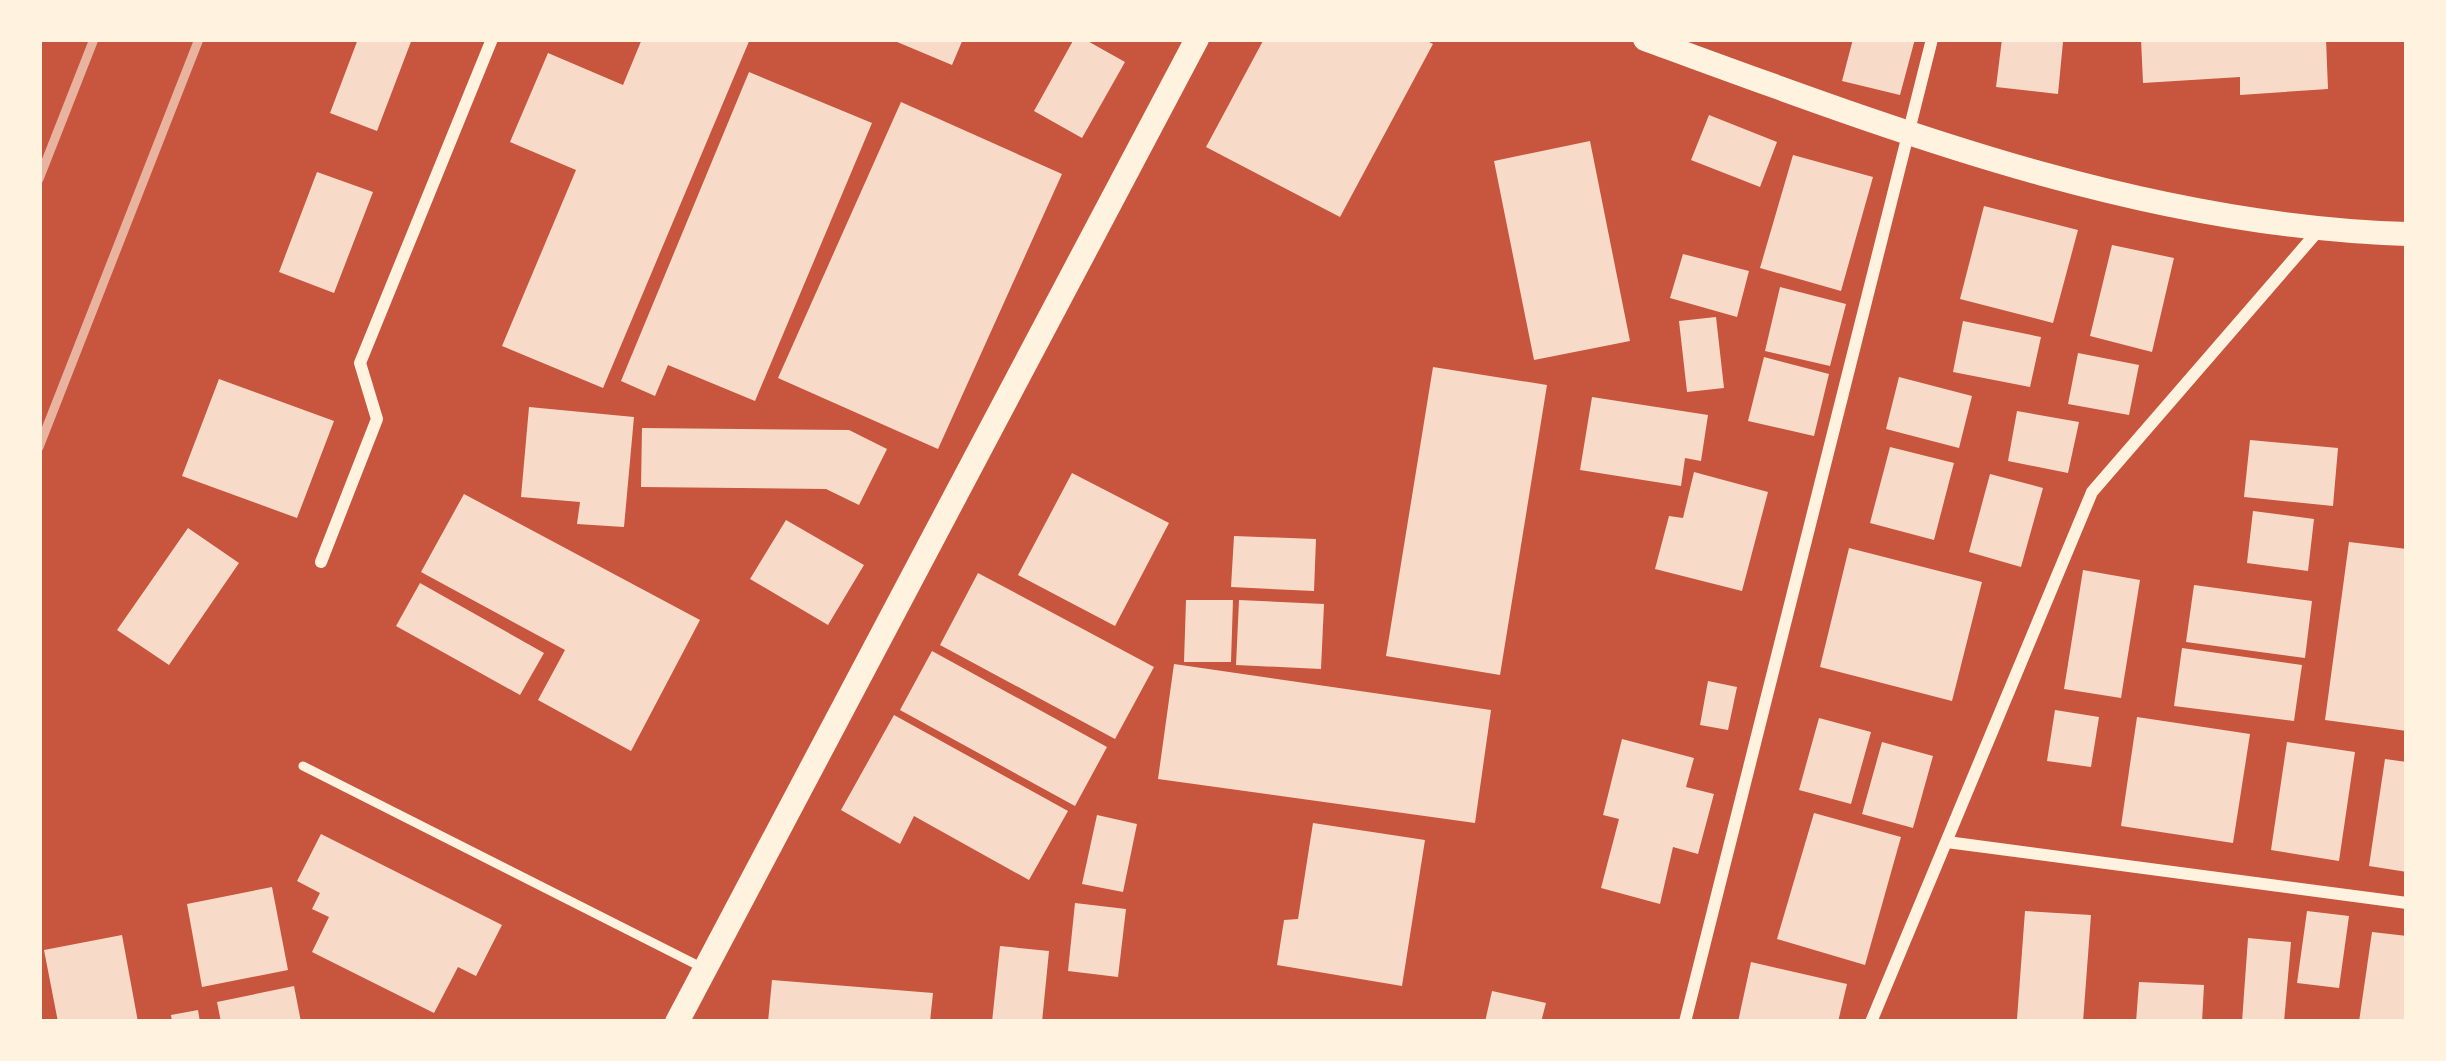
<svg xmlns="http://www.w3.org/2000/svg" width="2446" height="1061" font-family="'DejaVu Sans',sans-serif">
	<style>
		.building { fill: #f7dbc8 }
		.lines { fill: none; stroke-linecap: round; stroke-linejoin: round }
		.service { stroke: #fff3e0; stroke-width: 9 }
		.minor { stroke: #fff3e0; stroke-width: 12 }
		.secondary { stroke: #fff3e0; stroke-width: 24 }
		.rail { stroke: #e9b49f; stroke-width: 9 }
	</style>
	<rect width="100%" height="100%" fill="#c8553d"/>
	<path class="building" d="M358,39H412L377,131L330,113Z
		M642,39H750L603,388L502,346L576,170L510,142L548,53L623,85Z
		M890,39H963L952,65Z
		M1074,39H1084L1125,62L1082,138L1034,111Z
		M1264,39H1423L1433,44L1340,217L1206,147Z
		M1853,39H1915L1900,95L1842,81Z
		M2002,39L2063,42L2058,94L1996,87Z
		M2141,39H2326L2328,89L2240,95V77L2143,83Z
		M749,72L872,123L755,401L668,365L655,396L621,381Z
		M901,102L1062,174L938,449L778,378Z
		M1709,115L1777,142L1760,187L1691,160Z
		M1590,141L1630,341L1534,360L1494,161Z
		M1793,155L1873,177L1841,291L1760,268Z
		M317,172L373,192L334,293L279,272Z
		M1984,206L2078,230L2053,323L1960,299Z
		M2112,245L2174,258L2152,352L2090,336Z
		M1683,254L1749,271L1737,317L1670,298Z
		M1780,287L1846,304L1830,366L1765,351Z
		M1716,317L1724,388L1687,392L1679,321Z
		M1963,321L2041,337L2030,387L1953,372Z
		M2078,353L2139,365L2129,415L2068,404Z
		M1764,357L1829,374L1814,436L1748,421Z
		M1433,367L1547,385L1500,675L1386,656Z
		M1899,377L1972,396L1959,448L1886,429Z
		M219,379L334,421L297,518L182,476Z
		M1592,397L1708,415L1701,461L1685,458L1681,486L1580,470Z
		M529,407L634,417L624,527L577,524L580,502L521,497Z
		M2017,411L2079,422L2068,473L2008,461Z
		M642,428L849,430L887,449L859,505L826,489L641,487Z
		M2250,440L2338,448L2333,506L2244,497Z
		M1890,447L1954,463L1934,540L1870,523Z
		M1694,472L1768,492L1742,591L1655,569L1669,516L1683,518Z
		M1072,473L1169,523L1115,626L1018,575Z
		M1990,474L2043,488L2021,567L1969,552Z
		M464,494L700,620L631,751L538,700L565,650L421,572Z
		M2253,511L2314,519L2308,571L2247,563Z
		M786,520L864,565L828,625L750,579Z
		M188,528L239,563L169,665L117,630Z
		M1234,536L1316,539L1314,591L1231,587Z
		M2349,542L2407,549V731L2325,720Z
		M1849,548L1982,582L1952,701L1820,667Z
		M2083,570L2140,580L2121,698L2064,689Z
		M978,573L1154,667L1115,739L940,645Z
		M420,583L544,653L520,695L396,626Z
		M2194,585L2312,601L2305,658L2186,642Z
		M1186,600H1233L1231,662H1184Z
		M1239,600L1324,604L1321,669L1236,665Z
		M2182,648L2302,665L2294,721L2174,706Z
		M932,651L1107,747L1075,806L900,710Z
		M1174,664L1491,710L1475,823L1158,779Z
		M1708,681L1737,687L1728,730L1700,725Z
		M2055,710L2099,717L2091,767L2047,761Z
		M894,715L1068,811L1029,880L914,816L900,844L841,810Z
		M2137,717L2250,734L2233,843L2121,826Z
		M1819,718L1871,732L1851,804L1799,790Z
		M1622,739L1694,758L1686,787L1714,794L1698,854L1673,847L1660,904L1601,888L1619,819L1603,815Z
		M1882,742L1933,756L1913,828L1862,814Z
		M2287,742L2355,752L2339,861L2271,850Z
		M2385,759L2407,762V872L2369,866Z
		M1814,813L1901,837L1865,965L1777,939Z
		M1097,815L1137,824L1123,892L1082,884Z
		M1313,823L1425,840L1402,986L1277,965L1284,920L1298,919Z
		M321,834L502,925L476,976L458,967L434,1013L312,952L329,917L312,909L320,893L297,881Z
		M272,887L288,970L202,987L187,904Z
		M1075,903L1126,909L1118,977L1068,971Z
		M2025,911L2091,915L2083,1022L2017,1019Z
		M2307,911L2349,916L2339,988L2297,983Z
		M2372,932L2407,936V1022H2359Z
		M122,935L138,1022H58L44,950Z
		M2248,938L2291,942L2284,1022H2242Z
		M1000,946L1049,951L1042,1022H992Z
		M1751,962L1847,984L1838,1022H1738Z
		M772,980L933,993L930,1022H768Z
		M2139,982L2204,985L2202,1022H2136Z
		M294,986L301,1022H221L217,1002Z
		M1492,991L1546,1003L1541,1022H1485Z
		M198,1010L200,1022H172L171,1015Z"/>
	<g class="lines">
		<path class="service" d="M303,766L705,969"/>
		<path class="minor" d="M321,562L377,419L360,363L492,39
			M1947,842L2407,903
			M1685,1022L1932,39
			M1871,1022L2092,492L2318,231"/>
		<path class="secondary" d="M1645,39C1892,129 2142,226 2407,234
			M677,1022L1197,39"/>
		<path class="rail" d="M39,179L94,39
			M39,447L199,39"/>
	</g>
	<rect width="2446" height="1061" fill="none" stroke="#fff3e0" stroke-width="84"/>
</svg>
